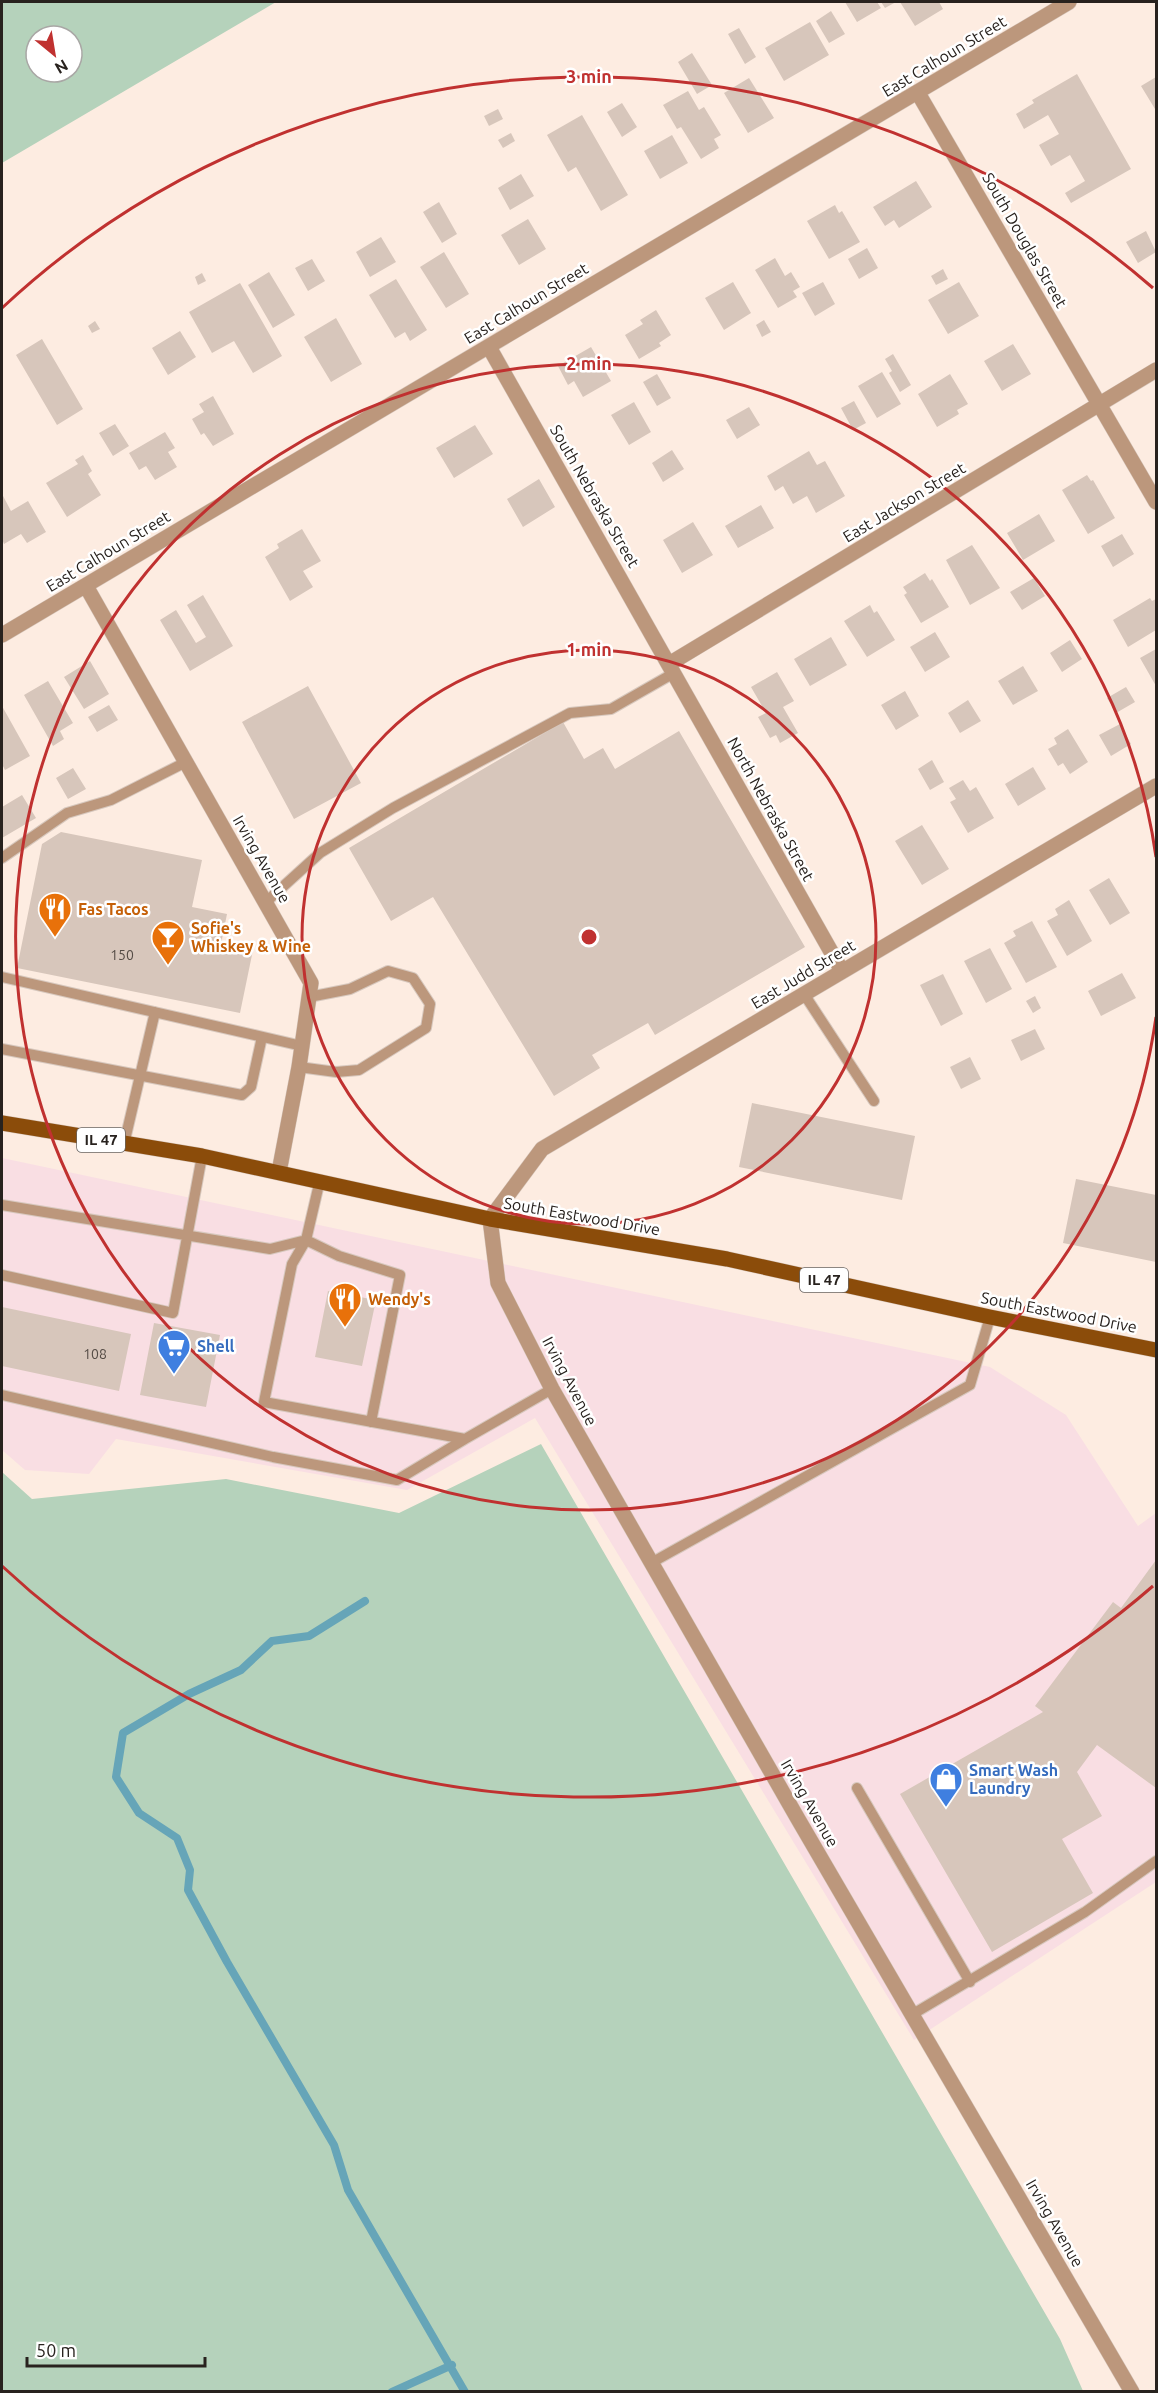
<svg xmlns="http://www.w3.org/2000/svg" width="1158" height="2393" font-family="Ubuntu,sans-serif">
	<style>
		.commercial { fill: #f9dee3 }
		.green { fill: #b5d2bb; fill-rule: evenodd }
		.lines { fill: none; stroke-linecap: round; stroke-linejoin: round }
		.stream { stroke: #66a5b8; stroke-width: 8 }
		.building { fill: #d7c6bb }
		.lane-casing { stroke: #d7c8be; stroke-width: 12 }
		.street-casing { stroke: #d7c8be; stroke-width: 16 }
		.primary-casing { stroke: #d7c8be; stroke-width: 16 }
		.lane { stroke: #bc977c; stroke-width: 10 }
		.street { stroke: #bc977c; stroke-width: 15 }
		.primary { stroke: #8b4c0a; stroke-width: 15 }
		.ring { fill: none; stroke: #c03130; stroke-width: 3 }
		.labels { text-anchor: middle; stroke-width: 5; stroke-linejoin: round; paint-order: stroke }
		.number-label { font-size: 14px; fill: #544b45 }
		.shield { fill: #fff; stroke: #686462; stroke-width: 1.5 }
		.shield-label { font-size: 15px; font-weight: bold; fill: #28221e }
		.street-label { font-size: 16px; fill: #28221e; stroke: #fff }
		.food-label { font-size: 16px; font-weight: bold; fill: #c56008; stroke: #fff; text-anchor: start }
		.shop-label { font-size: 16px; font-weight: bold; fill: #366cbe; stroke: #fff; text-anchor: start }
		.centre { fill: #c03130; stroke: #fff; stroke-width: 3 }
		.ring-label { font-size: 18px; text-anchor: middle; font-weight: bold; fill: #c03130; stroke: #fff; stroke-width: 5; stroke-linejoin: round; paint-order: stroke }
	</style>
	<rect width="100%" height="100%" fill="#fdece1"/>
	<path class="commercial" d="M2,1158L990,1367L1066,1415L1138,1526L1156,1513V1882L914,2040L535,1418L407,1490L116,1439L89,1474L25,1470L2,1450Z"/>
	<path class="green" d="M2,2H276L2,163ZM36,36H72V72H36Z
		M541,1444L1060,2339L1083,2391H2V1472L32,1499L226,1479L399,1513Z"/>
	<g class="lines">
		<path class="stream" d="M365,1601L309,1636L272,1641L241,1670L189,1694L123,1733L116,1777L139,1813L177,1838L190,1870L188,1890L227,1962L334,2145L348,2190L465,2392
			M392,2392L452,2365"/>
	</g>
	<path class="building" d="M845,2H877L881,8L857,22Z
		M881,2H896L885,8Z
		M900,2H939L943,9L915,26Z
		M831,11L845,34L829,43L816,21Z
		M810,22L829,55L784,81L765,48Z
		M739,28L756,57L745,64L728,34Z
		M692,53L712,85L697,94L678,62Z
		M1077,74L1131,169L1071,203L1065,193L1085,181L1070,155L1051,166L1039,145L1059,134L1048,115L1024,129L1016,114L1034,103L1032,100Z
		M1156,77V109H1155L1141,86Z
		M749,78L774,118L748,133L724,93Z
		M688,91L699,110L704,107L721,135L714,139L719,148L701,159L681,127L677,129L663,105Z
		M622,103L637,127L622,137L607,112Z
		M498,109L503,119L489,126L484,116Z
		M582,115L628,195L601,211L576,167L568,172L547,135Z
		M511,133L515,141L503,148L498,140Z
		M672,135L688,163L660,179L644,151Z
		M521,174L534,196L510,210L498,188Z
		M916,181L932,207L899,228L894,220L885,226L873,207Z
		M439,202L457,234L442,243L423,212Z
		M835,205L839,213L842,211L860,242L829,259L807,221Z
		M528,219L546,249L519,265L501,235Z
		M1146,231L1156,252L1138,263L1126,242Z
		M381,237L396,262L370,277L356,252Z
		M867,248L878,268L859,279L848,259Z
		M444,252L469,294L446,308L420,267Z
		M775,258L785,276L791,272L800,287L793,291L797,297L778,308L755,270Z
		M312,259L325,281L308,291L295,268Z
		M943,269L948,279L936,285L931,276Z
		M269,272L295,315L273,328L248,285Z
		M202,273L206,281L198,285L195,277Z
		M396,279L427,330L410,341L405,332L395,338L369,295Z
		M733,282L751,313L724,330L705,298Z
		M823,282L835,304L815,316L802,293Z
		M959,282L979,316L948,334L928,300Z
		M240,283L282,356L253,373L234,341L212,353L189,312Z
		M656,310L671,335L659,343L661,346L639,359L625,335L643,324L640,320Z
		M336,318L362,364L331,382L304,337Z
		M764,320L771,332L762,337L756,325Z
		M95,321L100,329L92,333L88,326Z
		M180,331L196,357L168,375L152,348Z
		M42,339L83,409L57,425L16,355Z
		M1013,344L1031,374L1002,391L984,361Z
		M591,347L611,381L583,397L574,381L568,385L558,366Z
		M893,354L911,385L900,392L889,373L892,371L885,359Z
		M882,372L901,404L877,418L858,386Z
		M657,374L671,398L657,406L643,382Z
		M950,374L968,404L957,410L959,414L937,427L918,394Z
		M213,396L234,434L213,446L204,433L201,435L192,419L204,412L199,404Z
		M854,401L866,423L853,430L841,408Z
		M634,402L651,432L629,445L611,415Z
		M749,407L760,425L737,439L726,420Z
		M115,424L129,446L113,456L99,433Z
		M475,425L493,454L454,478L436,448Z
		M165,432L175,448L168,452L177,467L155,480L146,466L139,470L129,453Z
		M672,450L684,469L663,482L652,463Z
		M809,451L817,465L825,461L845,496L816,513L807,496L793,504L783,486L775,491L767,476Z
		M83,455L92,471L88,474L101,495L67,517L46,483L78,464L75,460Z
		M1087,475L1091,481L1093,480L1115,518L1088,534L1062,490Z
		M539,479L555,507L523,527L507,499Z
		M2,494L11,511L28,501L46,532L27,543L21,534L4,544L2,539Z
		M761,505L774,528L738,548L725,526Z
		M1039,514L1055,541L1023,560L1007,533Z
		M693,522L713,555L682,573L663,540Z
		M302,529L321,561L303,571L313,587L290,601L265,557L279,548L277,544Z
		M1122,534L1134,554L1113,567L1101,546Z
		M972,545L1000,588L970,605L946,560Z
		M925,573L930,581L932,579L949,607L921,623L904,595L907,593L903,587Z
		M1034,578L1045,596L1022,610L1010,592Z
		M203,595L233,646L190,671L160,620L176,610L196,643L206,637L187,605Z
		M1150,598L1152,601L1156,599V630L1128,647L1113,620Z
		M870,605L874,613L877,611L895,640L867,657L844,621Z
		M935,632L950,657L925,672L910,647Z
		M831,637L847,665L810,686L794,659Z
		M1070,640L1082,659L1062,672L1050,653Z
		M1156,649V686L1140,658Z
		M90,661L109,694L84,709L64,677Z
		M1023,666L1038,691L1013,705L998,681Z
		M777,672L794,701L783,707L798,733L780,743L776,735L770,738L758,717L766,713L751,687Z
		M48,681L73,723L60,731L64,739L53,746L24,695Z
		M308,686L361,783L294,819L242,722Z
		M1126,687L1135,702L1116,713L1107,698Z
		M905,691L919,716L896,730L881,705Z
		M968,700L981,721L960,733L948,713Z
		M109,705L118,720L97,732L88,717Z
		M2,706L30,756L5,770L2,764Z
		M563,722L584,759L603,748L615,769L679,731L805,947L655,1035L648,1023L592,1055L600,1068L554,1096L433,897L391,921L349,848Z
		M1120,724L1131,744L1111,756L1099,735Z
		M1068,729L1088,762L1070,774L1063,763L1058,766L1048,749L1057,744L1054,738Z
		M932,760L944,782L930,790L918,769Z
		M1033,767L1046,789L1018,806L1005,784Z
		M73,768L86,789L68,799L56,778Z
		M963,780L970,791L976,787L994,818L968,833L950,802L956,799L949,788Z
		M22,795L36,818L2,838V807Z
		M922,825L949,869L922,885L895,841Z
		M61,832L202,860L192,907L227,914L221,944L253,950L240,1013L17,968L42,844Z
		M1109,878L1130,913L1110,925L1089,890Z
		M1069,900L1092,941L1067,956L1047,921L1058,915L1055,909Z
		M1032,921L1057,967L1026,983L1004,943L1016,936L1013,931Z
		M990,948L1012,989L986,1003L964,961Z
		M1122,973L1136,998L1101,1016L1088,991Z
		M943,974L963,1014L941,1026L920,985Z
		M1035,996L1041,1008L1033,1013L1026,1001Z
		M1035,1029L1045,1049L1021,1061L1011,1040Z
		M970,1057L981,1079L961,1089L950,1067Z
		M752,1103L915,1136L902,1200L739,1167Z
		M1076,1179L1156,1195V1262L1063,1243Z
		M328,1291L376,1300L362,1366L315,1357Z
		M2,1307L131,1334L119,1391L2,1366Z
		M154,1323L220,1335L206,1407L140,1395Z
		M1156,1560V1788L1097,1745L1077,1772L1102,1816L1062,1839L1093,1893L992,1952L900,1794L1043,1712L1035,1706L1113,1602L1121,1608Z"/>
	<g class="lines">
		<g class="lane-casing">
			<path id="lane" d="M2,858L67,813L111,800L186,762
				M266,902L320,853L393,808L570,713L611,709L674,673
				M2,977L302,1046
				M804,994L874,1101
				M2,1049L242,1095L251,1087L262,1037
				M299,1067L336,1072L359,1070L426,1028L430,1004L413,978L388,971L350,989L309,997
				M124,1144L155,1012
				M320,1180L306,1240L292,1264L264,1402L465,1439L552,1389
				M2,1205L270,1249L306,1240L339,1256L400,1275L371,1422
				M2,1275L173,1313L202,1156
				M2,1395L273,1457L397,1480L465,1439
				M651,1563L970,1385L990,1317
				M857,1788L970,1982
				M913,2014L1085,1912L1156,1861"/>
		</g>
		<g class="street-casing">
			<path id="street" d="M918,93L1156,502
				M489,347L842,971
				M86,586L311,983L299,1067L279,1172
				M2,635L1069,2
				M669,664L1156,370
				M1132,2392L798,1819L552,1389L498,1283L490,1219L542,1149L1156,786"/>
		</g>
		<g class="primary-casing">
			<path id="primary" d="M2,1123L202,1156L490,1219L727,1259L990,1317L1156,1350"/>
		</g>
		<use href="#lane" class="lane"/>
		<use href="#street" class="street"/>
		<use href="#primary" class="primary"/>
	</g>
	<g class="ring">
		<circle cx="589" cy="937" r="287"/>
		<path d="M1156 1017A573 573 0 1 1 1156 857"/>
		<path d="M1153 1586A860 860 0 0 1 2 1566M2 308A860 860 0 0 1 1153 288"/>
	</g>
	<defs>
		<g id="restaurant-pin" transform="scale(1.725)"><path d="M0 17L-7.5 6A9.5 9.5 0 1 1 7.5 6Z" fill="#e8710a" stroke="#fff"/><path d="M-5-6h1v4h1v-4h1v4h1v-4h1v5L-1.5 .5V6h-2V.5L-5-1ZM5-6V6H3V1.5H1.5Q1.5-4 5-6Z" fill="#fff"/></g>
		<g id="bar-pin" transform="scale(1.725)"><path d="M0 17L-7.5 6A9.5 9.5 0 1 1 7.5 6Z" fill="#e8710a" stroke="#fff"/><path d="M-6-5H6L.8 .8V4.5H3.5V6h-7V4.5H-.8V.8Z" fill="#fff"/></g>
		<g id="supermarket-pin" transform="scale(1.725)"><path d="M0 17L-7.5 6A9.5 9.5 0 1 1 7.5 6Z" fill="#3f7fe0" stroke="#fff"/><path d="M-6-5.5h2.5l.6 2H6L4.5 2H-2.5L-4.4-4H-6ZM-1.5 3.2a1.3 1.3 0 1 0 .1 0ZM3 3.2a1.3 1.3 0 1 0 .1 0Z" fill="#fff"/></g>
		<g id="shop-pin" transform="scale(1.725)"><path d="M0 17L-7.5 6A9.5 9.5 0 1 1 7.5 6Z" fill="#3f7fe0" stroke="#fff"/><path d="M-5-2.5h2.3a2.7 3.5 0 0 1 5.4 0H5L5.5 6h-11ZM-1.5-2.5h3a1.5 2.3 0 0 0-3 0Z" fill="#fff"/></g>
	</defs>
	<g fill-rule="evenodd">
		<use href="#restaurant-pin" x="55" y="909"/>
		<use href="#bar-pin" x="168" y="937"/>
		<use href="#restaurant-pin" x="345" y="1299"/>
		<use href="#supermarket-pin" x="174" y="1346"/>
		<use href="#shop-pin" x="946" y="1779"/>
	</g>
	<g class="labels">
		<g class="number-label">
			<text x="122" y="960">150</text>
			<text x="95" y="1359">108</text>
		</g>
		<g class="shield">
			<rect x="77" y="1128" width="48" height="24" rx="4.5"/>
			<rect x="800" y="1268" width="48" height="24" rx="4.5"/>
		</g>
		<g class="shield-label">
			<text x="101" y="1145">IL 47</text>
			<text x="824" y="1285">IL 47</text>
		</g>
		<g class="street-label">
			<text transform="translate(944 56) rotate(-31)" y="6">East Calhoun Street</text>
			<text transform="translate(1025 240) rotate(60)" y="6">South Douglas Street</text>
			<text transform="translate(526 303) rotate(-31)" y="6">East Calhoun Street</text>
			<text transform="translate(595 496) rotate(60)" y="6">South Nebraska Street</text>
			<text transform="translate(904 502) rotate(-31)" y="6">East Jackson Street</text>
			<text transform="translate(108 551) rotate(-31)" y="6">East Calhoun Street</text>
			<text transform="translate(771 809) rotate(61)" y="6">North Nebraska Street</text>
			<text transform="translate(262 859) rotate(60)" y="6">Irving Avenue</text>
			<text transform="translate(803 974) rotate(-31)" y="6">East Judd Street</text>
			<text transform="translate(582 1216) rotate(10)" y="6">South Eastwood Drive</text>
			<text transform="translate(1059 1312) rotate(11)" y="6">South Eastwood Drive</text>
			<text transform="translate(570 1381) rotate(62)" y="6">Irving Avenue</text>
			<text transform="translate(810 1803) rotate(60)" y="6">Irving Avenue</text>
			<text transform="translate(1055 2223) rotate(60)" y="6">Irving Avenue</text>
		</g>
		<g class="food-label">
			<text x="78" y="915">Fas Tacos</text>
			<text x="191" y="934">Sofie's<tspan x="191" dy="18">Whiskey &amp; Wine</tspan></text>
			<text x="368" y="1305">Wendy's</text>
		</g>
		<g class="shop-label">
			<text x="197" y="1352">Shell</text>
			<text x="969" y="1776">Smart Wash<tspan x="969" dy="18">Laundry</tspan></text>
		</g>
	</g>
	<circle cx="589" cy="937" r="9" class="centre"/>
	<g class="ring-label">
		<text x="589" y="83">3 min</text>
		<text x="589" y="370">2 min</text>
		<text x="589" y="656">1 min</text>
	</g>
	<rect width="1158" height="2393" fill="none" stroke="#28221e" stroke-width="6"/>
	<g transform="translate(54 54) rotate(150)"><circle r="28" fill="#ffffff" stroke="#a9a7a5" stroke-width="1.5"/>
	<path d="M0-4.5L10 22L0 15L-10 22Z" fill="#c03130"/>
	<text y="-9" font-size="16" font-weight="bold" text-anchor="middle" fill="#28221e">N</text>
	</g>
	<path d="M27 2357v9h178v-9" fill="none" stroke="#28221e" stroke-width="3"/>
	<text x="36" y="2357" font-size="18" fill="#28221e" stroke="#ffffff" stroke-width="4.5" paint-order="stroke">50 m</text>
</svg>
